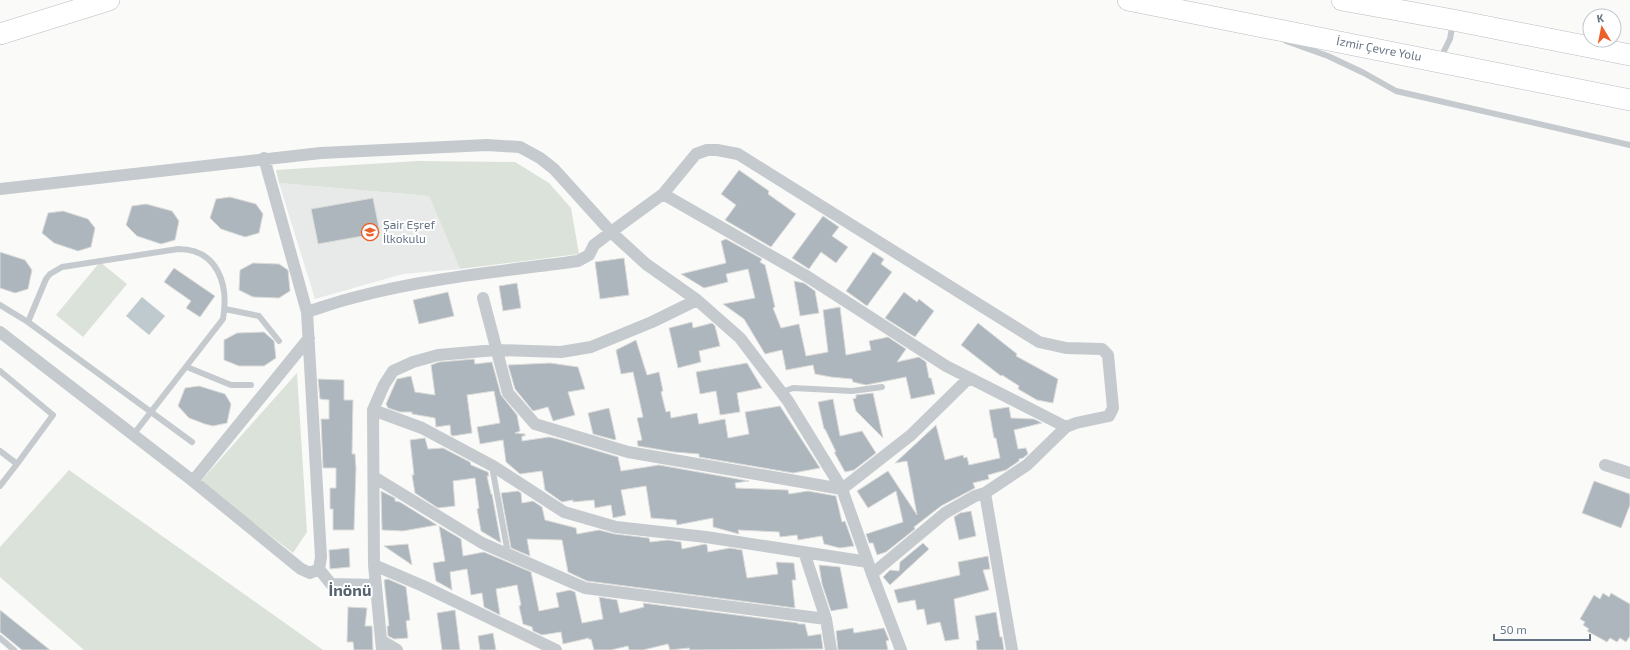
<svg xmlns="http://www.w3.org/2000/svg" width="1630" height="650" font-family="'Exo 2',sans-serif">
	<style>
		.built { fill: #e8e9e9 }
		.green { fill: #dbe2d9 }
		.water { fill: #bfcacf }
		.building { fill: #aeb6bd; stroke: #dcdcda }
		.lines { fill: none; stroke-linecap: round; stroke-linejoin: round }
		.highway-casing { stroke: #b8bcc0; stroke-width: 22 }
		.lane { stroke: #c5cace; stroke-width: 6 }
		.street { stroke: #c5cace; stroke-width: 12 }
		.highway { stroke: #fff; stroke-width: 21 }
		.labels { text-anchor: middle; stroke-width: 4; stroke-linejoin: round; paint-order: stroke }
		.street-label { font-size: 12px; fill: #647484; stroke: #fff }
		.poi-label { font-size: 12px; fill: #647484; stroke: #fff; text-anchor: start }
		.district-label { font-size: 16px; font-weight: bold; fill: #56626f; stroke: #fff }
	</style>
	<rect width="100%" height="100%" fill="#fafaf8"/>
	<path class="built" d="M279,183L429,196L460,269L403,274L315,299Z"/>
	<path class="green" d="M417,161L515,162L549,183L571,208L579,254L460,269L429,196L279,183L276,170Z
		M100,262L127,284L83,337L56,315Z
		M297,373L307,532L293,553L200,482Z
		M69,470L323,650H84L0,577V547Z"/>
	<path class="water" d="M142,297L165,316L149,335L126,316Z"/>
	<path class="building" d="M739,170L769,191L768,194L796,214L771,247L725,220L736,205L721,194Z
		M230,197L256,204L263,214L259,233L245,237L221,229L210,218L216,199Z
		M373,198L380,233L318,244L311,209Z
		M146,204L172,211L179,221L175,240L161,244L137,236L126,225L132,206Z
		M63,211L88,219L95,228L91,247L78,251L54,243L42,233L48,213Z
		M823,216L839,227L832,236L848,247L836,263L821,252L809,269L792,258Z
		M726,239L762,259L760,262L765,265L775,307L773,308L781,328L799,324L806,356L828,352L823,310L840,307L846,355L871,350L869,341L888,337L906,349L897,362L919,357L926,362L929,378H931L935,394L911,399L906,377L866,385L853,382L852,379L831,377L815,374L813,365L786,370L782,350L765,354L744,319L723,304L755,298L748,269L726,274L728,282L704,288L681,274L726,263L721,241Z
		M0,252L25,260L32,270L28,289L15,293L0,288Z
		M873,252L884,259L881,264L892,272L867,306L846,291Z
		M624,258L629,295L600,299L595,262Z
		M253,263L279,264L288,270L290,291L279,298L253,297L239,290L240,270Z
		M174,268L215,296L200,317L186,308L191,301L164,282Z
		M794,281L804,283L815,291L819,313L800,316Z
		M517,283L521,308L503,311L499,286Z
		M448,292L454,316L419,324L413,300Z
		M904,292L917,302L919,299L934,311L915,337L885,318Z
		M692,322L693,328L712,323L715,326L720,346L699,351L701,362L678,368L669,328Z
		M978,323L1017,354L1016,356L1058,379L1053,403L1037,400L1018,389L1019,386L1002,375L1001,376L961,345Z
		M264,332L274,341L276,358L264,366H239L224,360V340L237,333Z
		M636,340L647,375L659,372L663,391L661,392L666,412L670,411L671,418L697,413L699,424L725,419L728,438L749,434L745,412L780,406L820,468L793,473L699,457V454L674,452L638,446L637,441L642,440L637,418L643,417L633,372L621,374L616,350Z
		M474,359L475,364L492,362L501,395L517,415L520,431L515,433L525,434V436H522V441L549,437L558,439L618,457L621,471L659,465L749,481L735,483L736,488L788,490L789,494L808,491L836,496L842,522L845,521L854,546L840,548L824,544L822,536L798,540L797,535L780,537L779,532L738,530L739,534L713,527V518L677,525L676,520L651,518L646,486L621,490L626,515L613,518L611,505L595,508L594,500L573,502V500L562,502L545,490L542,471L520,474L506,462L503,440L480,444L477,427L500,423L494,391L467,395L472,433L453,436L451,435L450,425L436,427L435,418L412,414V412H400L388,408L386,404L397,379L411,376L415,392L435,395L431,365L439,362Z
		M550,363L578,367L585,389L568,392L575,415L553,421L548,407L533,411L515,389L508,365Z
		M747,363L762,388L737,393L740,412L720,415L716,391L700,394L696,372Z
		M318,379L344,380V400H353L352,454H355L356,468L354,530H333V509H330V488H336V468H323L321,419H329V400L320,399Z
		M199,386L225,394L231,404L227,423L213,426L205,424L189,418L178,406L185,388Z
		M873,393L883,438L856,411L853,399L856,398V395Z
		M833,399L840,436L862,431L876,453L854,470L845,472L834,452H836L825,429H824L818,402Z
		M1009,407L1011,418L1034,419L1042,423L1014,430L1018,449L1026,448L1028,454L1023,458L1019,459V461L1006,470L988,475L989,479L973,483L975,488L941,506L914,527L915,529L886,552L877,555L873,543H869L866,534L903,522L896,491L868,508L857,491L888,471L917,515L907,461L895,463L936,425L945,460L963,455L964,458L967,457L969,465L1000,458L996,438H994L989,410Z
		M609,408L616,439L615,440L593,434L588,413Z
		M425,438L428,449L443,448L470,462L471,465L488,472L489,476H487L491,494H492L501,543L481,531L477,509L479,508L475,478L453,481L455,506L438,508L415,493L412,475H414L410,440Z
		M1594,481L1630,494V505L1621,528L1582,513Z
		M381,491L395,498V501L400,502L437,525L403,531L382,530Z
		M518,491L521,493L522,503L533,501L542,507L545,520L576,528L577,534L599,530L615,534L649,538L650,542L668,540L681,542L682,549L705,544L707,545L708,552L730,548L742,550L747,578L778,574L776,562L794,563L796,580H792L795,608L587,581L568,572L562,540L527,539L530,556L511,548L501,493Z
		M971,511L976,536L959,540L954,517L960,513Z
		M439,526L461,539L463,556L484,552L531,572L539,611L559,607L556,593L570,590L575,592L582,623L603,619L599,597L617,600L620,613L644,607L643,603L798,623V624H805L808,636L821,634L823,649L690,650L689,648L670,650L668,644L643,650H629L628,646L611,650H594L591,639L589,640V638L563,644L561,632L542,635L533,631L532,627L523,624L519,606L521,605L517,585L496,589L500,615L484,607L482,593L471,595L467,569L450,572L452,590L436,581L433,563L445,561Z
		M923,543L929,549L890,585L883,577L890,570L899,571L900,562Z
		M408,544L412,565L384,546Z
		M349,548L350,567L330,569L329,550Z
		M988,556L990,569L983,570L989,590L954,599L959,639L945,641L940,622L927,625L924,609L917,610L915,600L898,603L894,590L960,575L958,562Z
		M819,565L840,567L848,608L831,611L822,584Z
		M388,579L406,587L410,620L406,621L408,638L394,639L388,636L387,626H389L384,580Z
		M1603,593L1609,597L1611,593L1630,604V636L1626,642L1620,638L1617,642L1610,638L1607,642L1587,631L1589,629L1583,625L1585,622L1580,619L1594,595L1600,599Z
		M348,607L367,608L365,626H372L373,650H354L353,642H347Z
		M0,610L50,650H22L0,632Z
		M455,610L460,650H442L437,613Z
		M996,612L1000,637H1002L1004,650H977L976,641L979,640L975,616Z
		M853,628L854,633L884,628L889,640L886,641L888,650H838L836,631Z
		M493,633L496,650H480L478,636Z"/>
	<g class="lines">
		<g class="highway-casing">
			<path id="highway" d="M1128,0L1630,100
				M1342,0L1453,20L1630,55
				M0,34L109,0"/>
		</g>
		<path class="lane" d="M1286,41L1328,56L1364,73L1396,91L1630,145
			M1440,59L1450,39L1453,23
			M0,305L28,322L192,442
			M225,309L259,316L279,341
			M28,322L46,279L50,274L62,267L178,249C218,249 229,285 223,319L133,435
			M187,367L231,385H251
			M0,371L53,415L17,464
			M782,392L793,388L852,391L882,387
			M0,451L17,464L0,486
			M493,466V472L507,548L506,553
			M0,638L14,650"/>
		<path class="street" d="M0,189L321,153L487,145L520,147L540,158L554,169L611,232L646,264L697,300
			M663,194L808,277L946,366L1066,427
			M483,298L508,393L535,424L628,452L842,489L911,435L969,378
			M307,312C323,307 339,301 356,297C427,278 505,271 578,261L589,255L594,245L611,232L663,194L696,154L707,150H717L738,154L1039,342L1066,348L1102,349L1108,355L1113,408L1109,416L1076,423L1066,427L1027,465L985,493L975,496L945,513L872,574
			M0,332L193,481L301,569L310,573L319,569L321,557L307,312L264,158
			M373,410L422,428L493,466L564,512L616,527L706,537L868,562
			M1605,465L1630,473
			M374,477L482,543L585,588L826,619
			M193,481L309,338
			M985,493L1012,650
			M804,552L826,619L831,650
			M374,565L423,586L556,650
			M319,569L331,584L376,585
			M382,641L397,650
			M382,650L374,565L373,410L384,385L393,371L413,362L438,355L496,350L561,352L591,347L652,322L697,300L740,338L788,401L842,489L872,574L901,650"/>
		<use href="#highway" class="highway"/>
	</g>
	<defs>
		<g id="school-ring" transform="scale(0.9)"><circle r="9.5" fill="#fff" stroke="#ec5f26" stroke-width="1.5"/><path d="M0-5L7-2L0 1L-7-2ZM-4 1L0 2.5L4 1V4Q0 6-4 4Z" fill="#ec5f26"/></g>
	</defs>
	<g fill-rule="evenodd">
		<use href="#school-ring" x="370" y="232"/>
	</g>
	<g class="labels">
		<g class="street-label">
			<text transform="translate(1379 49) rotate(11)" y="4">İzmir Çevre Yolu</text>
		</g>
		<g class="poi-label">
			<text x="383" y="229">Şair Eşref<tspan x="383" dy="14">İlkokulu</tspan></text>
		</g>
		<g class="district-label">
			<text x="350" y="596">İnönü</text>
		</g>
	</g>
	<g transform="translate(1602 28) rotate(350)"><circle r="19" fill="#ffffff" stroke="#c1c7ce"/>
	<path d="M0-3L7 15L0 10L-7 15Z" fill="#ec5f26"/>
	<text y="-6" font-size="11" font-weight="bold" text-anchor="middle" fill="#647484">K</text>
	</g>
	<path d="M1494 634v6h96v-6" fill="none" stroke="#647484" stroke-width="2"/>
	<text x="1500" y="634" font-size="12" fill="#647484" stroke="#ffffff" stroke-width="3" paint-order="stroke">50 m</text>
</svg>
